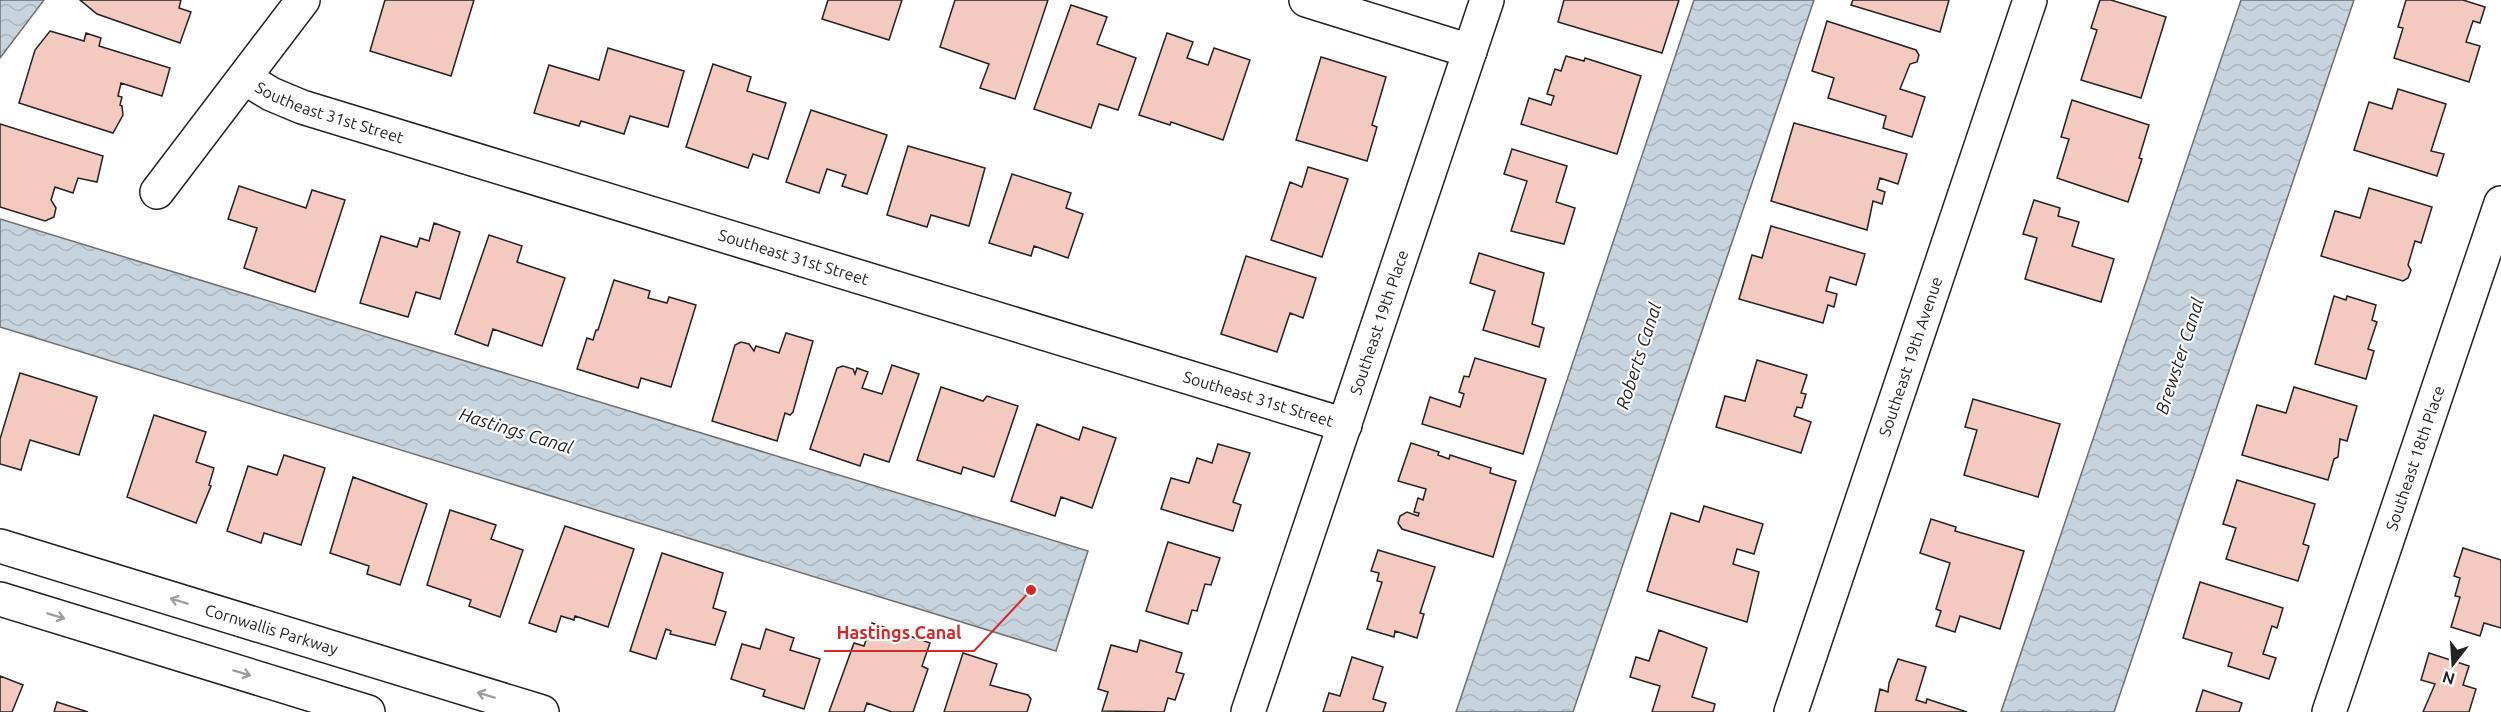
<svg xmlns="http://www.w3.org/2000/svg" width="2501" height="712" font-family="Ubuntu,sans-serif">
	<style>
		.water { fill: url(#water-waves); stroke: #6f6f6f; stroke-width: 1.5 }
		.building { fill: #f3c9c0; stroke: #222; stroke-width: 1.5 }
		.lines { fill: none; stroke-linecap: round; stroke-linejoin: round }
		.minor-casing { stroke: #222; stroke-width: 36 }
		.minor { stroke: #fff; stroke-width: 33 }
		.oneway { stroke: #9c9c9c }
		.labels { text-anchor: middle; stroke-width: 4.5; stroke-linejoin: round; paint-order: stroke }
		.street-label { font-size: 16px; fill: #222; stroke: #fff }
		.water-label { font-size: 18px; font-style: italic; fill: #222; stroke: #fff }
		.leader { fill: none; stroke: #d62828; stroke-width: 2 }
		.callout-dot { fill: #d62828; stroke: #fff; stroke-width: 2 }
		.callout-label { font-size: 18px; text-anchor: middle; font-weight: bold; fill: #d62828; stroke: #fff; stroke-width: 4.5; stroke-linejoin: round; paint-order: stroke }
	</style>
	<defs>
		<pattern id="water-waves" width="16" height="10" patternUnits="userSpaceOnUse" patternTransform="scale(1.5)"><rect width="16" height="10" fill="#c7d3dd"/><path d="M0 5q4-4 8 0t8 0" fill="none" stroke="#abb5bd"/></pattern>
	</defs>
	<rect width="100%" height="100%" fill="#fff"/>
	<path class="water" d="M0,0H44L0,58Z
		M1694,0H1814L1573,712H1456Z
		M2241,0H2354L2114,712H2001Z
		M0,219L1088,551L1056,651L0,327Z"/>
	<path class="building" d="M80,0H181L179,8L191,12L180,43L97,14Z
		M385,0H474L451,76L370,51Z
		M828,0H902L889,40L822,19Z
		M955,0H1048L1015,99L980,88L989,64L940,47Z
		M1564,0H1679L1662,53L1558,22Z
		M1853,0H1949L1940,32L1851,5Z
		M2100,0H2111L2166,17L2141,98L2081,80L2097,30L2091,28Z
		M2406,0H2463L2485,7L2480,23L2473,21L2466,42L2480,46L2469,82L2394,58L2403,28L2398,27Z
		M1071,5L1107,17L1097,44L1136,58L1118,110L1099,104L1091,128L1034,109Z
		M1827,21L1916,50L1919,55L1917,62L1910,64L1900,89L1925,97L1912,137L1883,128L1886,116L1828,98L1834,78L1812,71Z
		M50,31L84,41L86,33L101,38L99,46L170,68L162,96L121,83L118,96L122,97L120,105L122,106L123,115L113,133L19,103L35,50Z
		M1167,33L1193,42L1187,58L1208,65L1214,48L1250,60L1223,140L1171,122L1170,125L1139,115Z
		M608,48L684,71L668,127L630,116L624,134L581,121L579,126L534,113L549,65L599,80Z
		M1566,56L1584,61L1585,58L1641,76L1617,154L1521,124L1529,98L1551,105L1554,96L1547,94L1555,69L1561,71Z
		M1321,57L1386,77L1372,125L1377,127L1367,161L1296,140Z
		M713,64L751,77L747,91L786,103L768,159L753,154L748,168L686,147Z
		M2398,89L2446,104L2431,151L2444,154L2437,176L2354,150L2369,102L2392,109Z
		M2072,100L2149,125L2139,158L2142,159L2128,202L2057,178L2069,139L2061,137Z
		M811,110L887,135L867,194L842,186L846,175L827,169L819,193L786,182Z
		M1794,123L1907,154L1898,184L1880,178L1877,189L1885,192L1882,204L1873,201L1867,230L1771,201Z
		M0,124L103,156L97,182L78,178L73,193L55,187L51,200L56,208L54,217L45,221L0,207Z
		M908,146L985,168L969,226L931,215L927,227L887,215Z
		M1512,149L1567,166L1556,202L1575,208L1564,244L1511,231L1527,181L1504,174Z
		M1308,167L1348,179L1322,257L1271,240L1290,182L1302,187Z
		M1012,174L1071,193L1066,208L1083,214L1068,258L1034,246L1031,256L989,243Z
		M239,186L306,208L312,190L345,200L315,292L244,268L257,228L228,219Z
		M2369,188L2432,207L2421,243L2415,241L2408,265L2411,270L2408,278L2403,281L2321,256L2335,211L2360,218Z
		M2034,200L2060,208L2058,216L2079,222L2072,246L2114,259L2101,302L2025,279L2037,238L2023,234Z
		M434,223L460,232L440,299L416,292L408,317L360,303L381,236L417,247L420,238L429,241Z
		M1771,226L1865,254L1856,285L1830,277L1826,291L1837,294L1834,307L1828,305L1823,323L1739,299L1752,255L1762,258Z
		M489,235L522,246L517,262L565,278L542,346L493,329L488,346L455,334Z
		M1479,253L1544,273L1532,324L1544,328L1539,347L1483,330L1495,291L1470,283Z
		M1246,256L1316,278L1303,318L1290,313L1277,352L1221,334Z
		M614,280L650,291L648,298L667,303L669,297L696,305L671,387L641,378L638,388L577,369L587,338L593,340L596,330H598Z
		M2334,296L2346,300L2347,296L2376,305L2372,320L2377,322L2368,349L2374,351L2366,379L2315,364Z
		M786,333L813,341L793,412L790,415L785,413L777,441L712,421L735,345L741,342L749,344L754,351L756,346L779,353Z
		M1475,358L1546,379L1523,454L1422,424L1430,397L1460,407L1464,394L1459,392L1464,376L1469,377Z
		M1757,360L1807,375L1801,393L1806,394L1802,408L1797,407L1794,416L1811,422L1801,453L1716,427L1725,396L1745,401Z
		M892,365L919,374L889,462L864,454L860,466L810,449L837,368L843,366L853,369L855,374L857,368L868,372L862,388L882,394Z
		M20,373L97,397L79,455L30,440L21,470L0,464V439Z
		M941,387L983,401L987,396L1018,406L994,477L963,467L961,474L917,460Z
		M2294,387L2357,406L2347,441L2340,439L2338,457L2334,459L2328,480L2242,455L2257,405L2286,413Z
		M1973,399L2060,424L2038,497L1964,475L1977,430L1965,427Z
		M154,415L206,432L196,462L214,468L209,485L211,486L196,523L127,497Z
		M1037,424L1079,440L1083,427L1116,438L1092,508L1061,497L1055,516L1011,501Z
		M1411,443L1439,452L1438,455L1449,459L1450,455L1491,468L1490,473L1516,481L1493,557L1402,529L1398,523L1400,516L1407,512L1418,516L1419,513L1414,512L1418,498L1423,500L1426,489L1398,481Z
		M1218,444L1250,453L1233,502L1241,505L1233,531L1161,509L1171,478L1189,483L1197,458L1212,463Z
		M284,455L325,468L301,545L264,533L261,543L227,531L248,466L277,475Z
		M353,477L427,504L400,585L367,574L369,566L330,553Z
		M2237,480L2315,504L2303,544L2309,546L2298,581L2226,559L2236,528L2223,524Z
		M1704,506L1763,524L1754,554L1737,549L1733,564L1759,572L1747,622L1647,591L1671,513L1699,522Z
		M450,510L496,525L491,539L523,550L500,617L469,606L471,600L427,585Z
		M1931,519L1956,527L1955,531L2024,551L2000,629L1960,616L1955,632L1936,626L1941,611L1936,609L1950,563L1920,553Z
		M565,526L634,549L608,627L575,616L574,620L561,616L556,632L529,623Z
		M1168,542L1220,558L1211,585L1205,584L1197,611L1192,610L1188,624L1146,611Z
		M2463,548L2501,560V628L2484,623L2480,636L2451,627L2460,597L2455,596L2460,578L2454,576Z
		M1378,550L1435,567L1420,613L1424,614L1417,638L1395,631L1394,637L1367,629L1382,582L1377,581L1379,573L1371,571Z
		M662,553L723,573L713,608L726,612L715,645L670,634L671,631L666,629L656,659L630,651Z
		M2200,582L2283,608L2277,628L2272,626L2263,654L2276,658L2269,679L2228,666L2232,653L2183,638Z
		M872,623L930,643L922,666L928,669L913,712H892L867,703L864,712H829L854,643L864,646Z
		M766,629L794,638L790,650L820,659L804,709L763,696L765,690L731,679L742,644L760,649Z
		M1659,630L1707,648L1692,697L1715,704L1713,712H1652L1660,686L1630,677L1636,657L1649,661Z
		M1140,640L1182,653L1176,672L1184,674L1175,700L1168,698L1164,712L1102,711L1108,692L1098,689L1111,645L1137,652Z
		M963,653L997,664L990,685L1028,695L1031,699L1027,712H944Z
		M2429,653L2469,666L2463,685L2476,689L2469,712H2423L2435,684L2421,680Z
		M1352,657L1383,667L1373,699L1386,703L1383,712H1323L1329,693L1340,696Z
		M1898,659L1926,667L1916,700L1926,703L1927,699L1967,712H1875L1880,689L1888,692L1889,683Z
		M0,676L23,685L12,712H0Z
		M2203,690L2242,703L2239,712H2196Z
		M57,702L88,712H54Z"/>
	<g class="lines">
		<g class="minor-casing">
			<g id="minor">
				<path d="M1306,0L1470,51"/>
				<path id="s1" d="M245,78L271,94L302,107L1345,425"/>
				<path d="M157,192L303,0"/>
				<path id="s2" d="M0,546L542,712"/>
				<path d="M0,599L368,712"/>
				<path id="s3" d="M1248,712L1487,0"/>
				<path id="s4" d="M1791,712L2030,0"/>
				<path id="s5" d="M2329,712L2501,203"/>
			</g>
		</g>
		<use href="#minor" class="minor"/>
	</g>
	<defs><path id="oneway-shaft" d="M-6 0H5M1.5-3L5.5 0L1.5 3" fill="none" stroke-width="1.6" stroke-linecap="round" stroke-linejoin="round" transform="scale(1.5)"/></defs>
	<g class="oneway">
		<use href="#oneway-shaft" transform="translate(179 601) rotate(-163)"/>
		<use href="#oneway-shaft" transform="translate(56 616) rotate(17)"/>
		<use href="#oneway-shaft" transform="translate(242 673) rotate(17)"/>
		<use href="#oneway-shaft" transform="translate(486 695) rotate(-163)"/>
	</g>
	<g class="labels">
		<g class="street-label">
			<text dy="6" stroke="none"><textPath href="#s1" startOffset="92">Southeast 31st Street</textPath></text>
			<text dy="6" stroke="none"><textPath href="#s1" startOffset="578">Southeast 31st Street</textPath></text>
			<text dy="6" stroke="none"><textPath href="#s3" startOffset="411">Southeast 19th Place</textPath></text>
			<text dy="6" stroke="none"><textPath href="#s4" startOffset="375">Southeast 19th Avenue</textPath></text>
			<text dy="6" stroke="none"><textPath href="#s1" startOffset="1064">Southeast 31st Street</textPath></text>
			<text dy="6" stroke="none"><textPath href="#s5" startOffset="268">Southeast 18th Place</textPath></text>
			<text dy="6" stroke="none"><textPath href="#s2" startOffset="284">Cornwallis Parkway</textPath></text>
		</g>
		<g class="water-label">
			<text transform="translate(1639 356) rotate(-72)" y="6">Roberts Canal</text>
			<text transform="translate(2180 356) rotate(-72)" y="6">Brewster Canal</text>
			<text transform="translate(516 431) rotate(17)" y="6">Hastings Canal</text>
		</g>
	</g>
	<path class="leader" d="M1031 590L974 651H824"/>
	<circle class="callout-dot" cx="1031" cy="590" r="6"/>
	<g class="callout-label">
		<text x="899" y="639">Hastings Canal</text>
	</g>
	<g transform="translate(2453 664) rotate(197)" stroke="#ffffff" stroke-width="4.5" paint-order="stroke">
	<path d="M0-4.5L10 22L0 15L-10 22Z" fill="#222222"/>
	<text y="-9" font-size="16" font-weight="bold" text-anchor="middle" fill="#222222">N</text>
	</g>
</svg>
